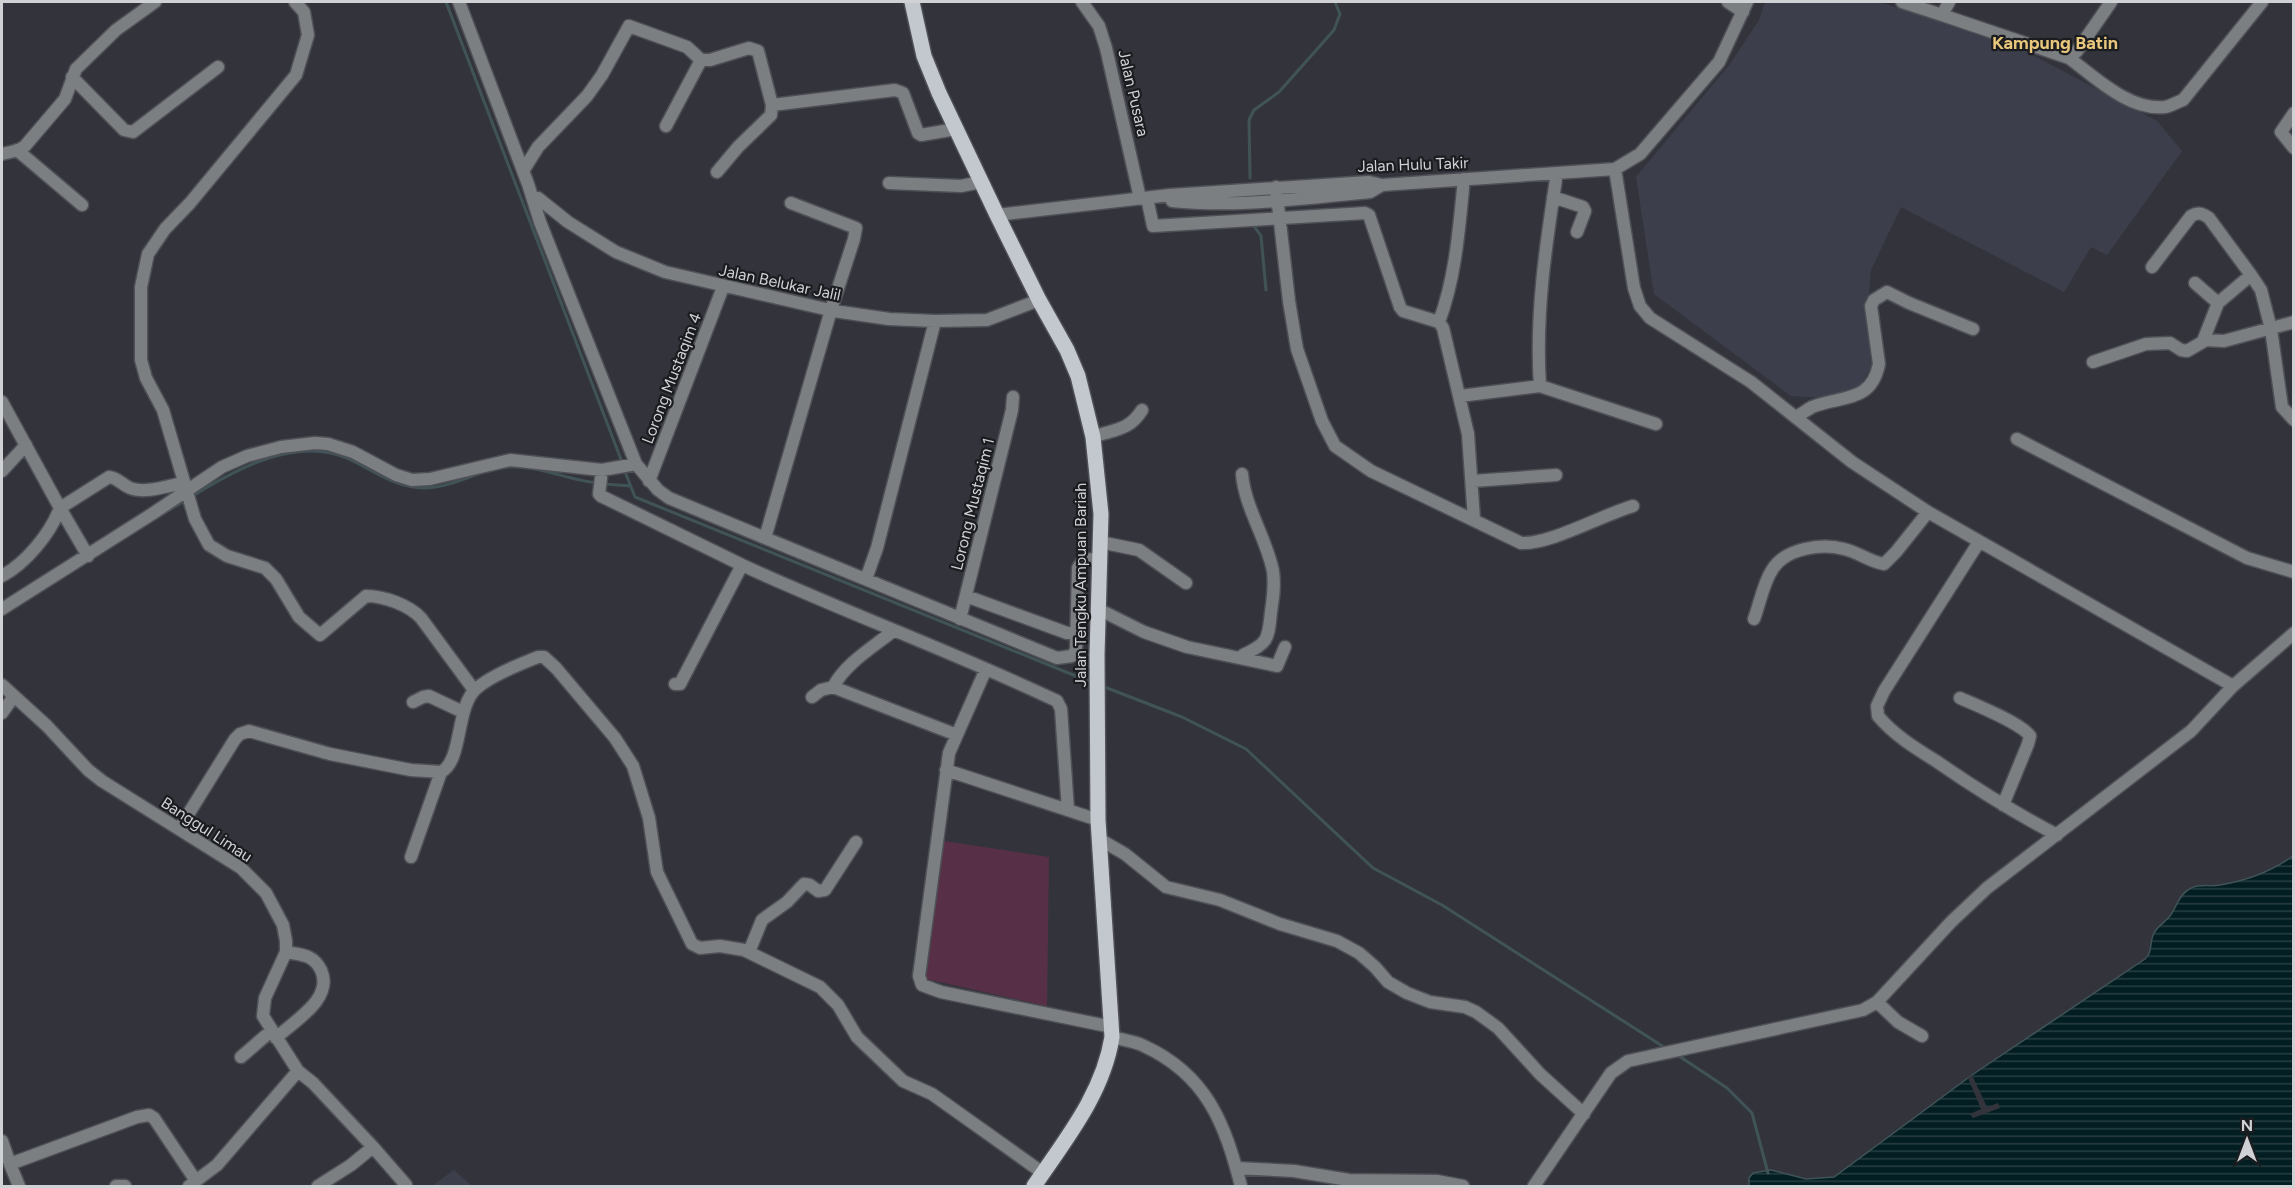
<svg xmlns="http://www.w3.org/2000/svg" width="2295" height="1188" font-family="Figtree,sans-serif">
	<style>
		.built { fill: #3c3f4b }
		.park { fill: #573048 }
		.water { fill: url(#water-rules); stroke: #405458; stroke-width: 1.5 }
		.pier { fill: #33343b }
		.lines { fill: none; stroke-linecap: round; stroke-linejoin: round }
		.stream { stroke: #405458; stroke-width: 3 }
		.minor-casing { stroke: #4f5057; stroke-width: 15 }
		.major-casing { stroke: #4f5057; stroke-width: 18 }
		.minor { stroke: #7c7f81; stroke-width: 12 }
		.major { stroke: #c2c8cd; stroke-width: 15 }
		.labels { text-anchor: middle; stroke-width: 4.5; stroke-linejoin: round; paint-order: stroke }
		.street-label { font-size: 16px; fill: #d0d1d5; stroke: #1b1c1f }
		.neighbourhood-label { font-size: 18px; font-weight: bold; fill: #e8c67c; stroke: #1b1c1f }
	</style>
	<defs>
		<pattern id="water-rules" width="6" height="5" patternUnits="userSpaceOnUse" patternTransform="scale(1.5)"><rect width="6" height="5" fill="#031e22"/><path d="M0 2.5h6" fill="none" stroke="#273e41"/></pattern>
	</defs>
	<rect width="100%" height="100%" fill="#33343b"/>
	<path class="built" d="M1765,2H1879L2010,43L2157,121L2182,151L2107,255L2091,247L2064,292L1901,207L1871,270L1867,314L1871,368L1858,389L1828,398L1791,396L1654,294L1636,177L1730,64L1759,20Z
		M454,1170L472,1186H432Z"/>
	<path class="park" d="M944,841L1049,857L1047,1006L926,979Z"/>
	<path class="water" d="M2293,856V1186H1749V1178L1753,1173L1771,1170L1806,1179L1834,1177L1972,1075L2145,959C2153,952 2149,943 2154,933C2157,927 2165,922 2170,916C2177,907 2178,896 2188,890C2197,883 2209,887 2220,885C2245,881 2272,871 2293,856Z"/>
	<path class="pier" d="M1972,1075L1987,1107L1998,1103L2000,1108L1973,1118L1970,1114L1981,1109L1968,1078Z"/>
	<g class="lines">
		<path class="stream" d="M446,2L622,462
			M1250,178L1249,120L1254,110L1279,92L1334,30L1340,14L1335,2
			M1254,226L1261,236L1266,290
			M624,469L635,497L1093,683
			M604,484L631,486
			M191,497C236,469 297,435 349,459C374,471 396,488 424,488C453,488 480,469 508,467C534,464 571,481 598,483
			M148,523L186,500
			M1102,686L1182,717L1246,749L1373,868L1442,905L1667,1049
			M1676,1054L1727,1088L1752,1113L1768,1173"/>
		<g class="minor-casing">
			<path id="minor" d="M295,2L304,12L308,35L296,75L190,203L165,229L148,254L141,287V360L146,378L163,410L195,519L209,545L227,556L265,568L276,579L299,617L320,635L366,596C384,596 409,605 421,618L474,690
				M459,2L528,184L540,222L636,464L658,490L669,498L765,538L831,310L854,239L856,228L791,203
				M1082,2L1099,26L1106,48L1140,198
				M1728,2L1743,12
				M1902,2L1942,15L1949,2
				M1942,15L2069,58L2077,51L2111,2
				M2069,58C2095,77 2129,111 2165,107C2171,106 2177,102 2183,100L2262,2
				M72,77L124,130L133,132L218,67
				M772,105L895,90L903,93L918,133L921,135L956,129
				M2294,113L2281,132L2294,148
				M666,126L701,60
				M17,150L82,205
				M2,154L19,150L25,146L65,99L76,69L116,30L155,2
				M1615,169L1634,288L1640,306L1650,318L1751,382L1852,462L1928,512L2233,686
				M523,171L538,147L587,96L602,75L629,26L687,47L701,60H710L749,48L758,51L772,105L771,115L738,147L717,172
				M889,183L961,186L981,182
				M1276,187L1289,301L1297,349L1322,421L1335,446L1371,471L1521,543C1549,545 1602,515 1633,506
				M532,197L538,198L568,222L616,252L665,272L834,311L889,319L935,321L987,320L1039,300
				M1553,197L1583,207L1585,211L1577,232
				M1147,198L1153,226L1365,213L1369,215L1400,307L1403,311L1439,322L1443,328L1468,434L1474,519
				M1172,201C1237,208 1305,198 1370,192L1382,185
				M997,215L1170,195L1369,182L1382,185L1615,169L1640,154L1719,62L1747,2
				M2152,267L2191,216C2198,212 2202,213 2209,218L2251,275
				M2195,283L2218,303L2203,341
				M2218,303L2251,275L2261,290L2271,329L2282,407L2294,420
				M1439,322C1456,276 1459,228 1464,179
				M2093,362L2146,344L2170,343L2181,350L2187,351L2206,340L2224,341L2294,322
				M1540,386C1535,315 1546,243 1557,173
				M1460,396L1540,386L1656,424
				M2,402L60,508C50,534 26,563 2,576
				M1796,417C1801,414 1807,410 1812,407C1841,395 1871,404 1879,364L1871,306L1874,300L1887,292L1909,303L1973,329
				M1093,437C1114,429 1129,431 1142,410
				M2017,439L2247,558L2294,572
				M602,470L599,494L601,496L742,565L680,684H675
				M2,471L26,445
				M1242,474C1245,508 1266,537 1273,571C1275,586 1273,598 1271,612C1268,639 1269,643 1243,655L1242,658
				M649,481L723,287
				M1473,481L1556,475
				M765,538L1057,658L1072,656L1076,650L1078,568C1083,558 1090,559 1100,559
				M1100,542L1139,550L1186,583
				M1979,542L1884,691L1877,706L1878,716C1894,735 1915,748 1936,761C1975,788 2015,813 2057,835
				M88,556L60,508L109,477C118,478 121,484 130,488C145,494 167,486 183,483
				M742,565C846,613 954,652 1057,701L1061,709L1068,810
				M866,579L877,548L935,321
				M966,596L1067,633H1076
				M2,609L152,514L222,467L247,456L281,447L315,443L328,444L353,452L396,475L412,480L430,479L510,460L602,470L636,464
				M1098,609L1144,632L1187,647L1277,666L1285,647
				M960,619L1012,410L1013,397
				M1754,619C1760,603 1763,584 1772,570C1785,548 1822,543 1844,549C1858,552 1870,562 1884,564L1896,552L1928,512
				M986,669L949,753L919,976L922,985L941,992L1112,1027
				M2,685L47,726L88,770L102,781L241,868L266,893L283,925L286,941V952L265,998L263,1016L298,1071L217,1165L189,1186
				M833,687C846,663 872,648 893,631
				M812,697L821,690L833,687L957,735
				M1960,698C1976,705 2021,723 2030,736L2028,744L2003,805
				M413,702L423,697L429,696L463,712
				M2,713L14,696
				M946,770L1098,820
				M179,829L235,739L240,734L249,731L330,754L411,770L441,772C462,761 456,713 473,692C485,678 520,664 538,657H544L556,668L615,738L633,766L649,818L657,872L692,944L700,948L720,946L744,950L820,987L838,1005L857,1037L903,1081L932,1094L1043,1173
				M1099,839L1125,854L1166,887L1220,900L1280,924L1337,941L1359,953L1375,967L1388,982L1407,993L1430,1002L1465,1007L1476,1012L1498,1028L1540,1074L1584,1114
				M411,857L441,772
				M749,952L762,920L787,902L804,884L810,885L818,891L825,890L856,842
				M1877,1002L1898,1022L1922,1036
				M1112,1037C1122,1040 1134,1041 1144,1046C1207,1075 1225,1124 1241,1186
				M276,1038C295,1020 334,999 321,970C313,954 301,955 286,952
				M241,1057L271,1031
				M298,1071L313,1083L373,1147
				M2,1141L10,1164L137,1117L149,1115L154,1118L196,1181
				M10,1164L19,1186
				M1236,1168L1294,1171L1349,1180L1437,1181L1463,1186
				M116,1186H125
				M318,1186L351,1165L373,1147L406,1185
				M1534,1186L1611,1073L1628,1061L1863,1010L1877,1002L1951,922L1987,888L2191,731L2233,686L2294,633"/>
		</g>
		<g class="major-casing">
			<path id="major" d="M912,2L924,56L939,93L997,215L1039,300L1067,350L1078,376L1093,437L1101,514L1097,655L1098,820L1112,1037C1103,1094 1065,1140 1034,1186"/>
		</g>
		<use href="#minor" class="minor"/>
		<use href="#major" class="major"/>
	</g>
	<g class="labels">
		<g class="street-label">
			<text transform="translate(1134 93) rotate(77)" y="6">Jalan Pusara</text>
			<text transform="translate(1413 164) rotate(-2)" y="6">Jalan Hulu Takir</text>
			<text transform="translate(780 282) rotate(12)" y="6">Jalan Belukar Jalil</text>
			<text transform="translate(671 378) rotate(-69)" y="6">Lorong Mustaqim 4</text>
			<text transform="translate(972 504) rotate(-76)" y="6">Lorong Mustaqim 1</text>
			<text transform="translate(1080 585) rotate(-90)" y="6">Jalan Tengku Ampuan Bariah</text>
			<text transform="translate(207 829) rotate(33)" y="6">Banggul Limau</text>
		</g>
		<g class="neighbourhood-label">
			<text x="2055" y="49">Kampung Batin</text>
		</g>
	</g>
	<rect width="2295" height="1188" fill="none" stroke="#d0d1d5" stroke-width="6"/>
	<g transform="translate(2247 1140)" stroke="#1b1c1f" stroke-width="4.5" paint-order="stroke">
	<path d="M0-4.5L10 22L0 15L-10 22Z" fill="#d0d1d5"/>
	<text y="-9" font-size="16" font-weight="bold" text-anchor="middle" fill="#d0d1d5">N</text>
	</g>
</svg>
